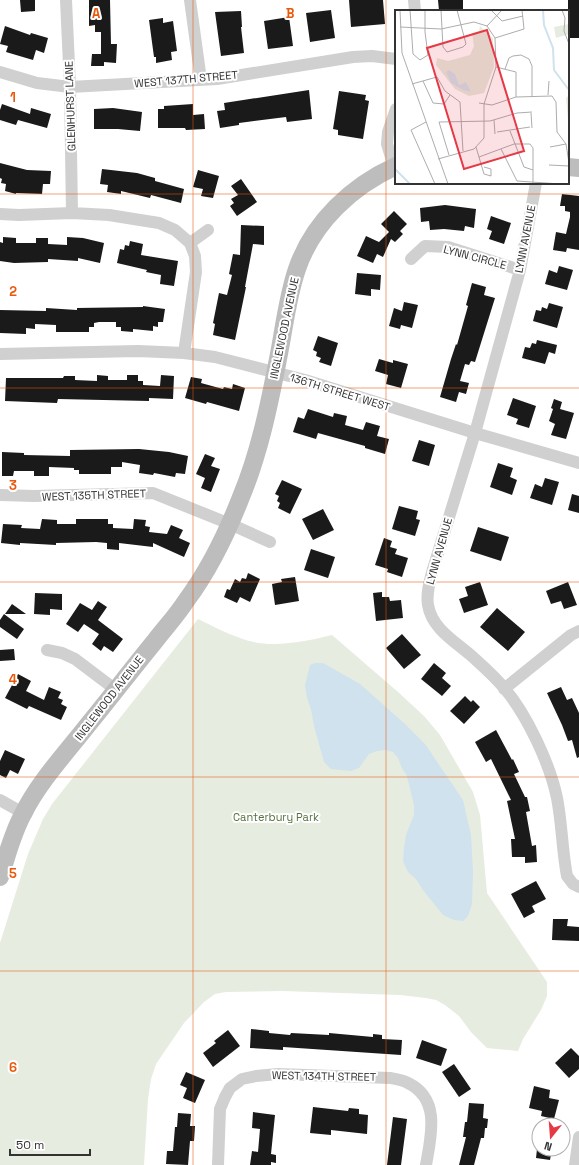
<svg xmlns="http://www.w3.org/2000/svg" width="579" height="1165" font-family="'Space Grotesk',sans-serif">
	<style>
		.green { fill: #e6ecdf }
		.water { fill: #cfe2ee }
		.building { fill: #1a1a1a }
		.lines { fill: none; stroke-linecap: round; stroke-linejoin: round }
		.street { stroke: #d0d0d0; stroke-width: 12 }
		.secondary { stroke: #bdbdbd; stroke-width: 18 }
		.grid { fill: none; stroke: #e8590c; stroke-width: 1; stroke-opacity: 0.55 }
		.labels { text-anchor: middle; stroke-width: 4; stroke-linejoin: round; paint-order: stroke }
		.street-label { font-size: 11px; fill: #333; stroke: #fff }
		.park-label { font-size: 11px; fill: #56703f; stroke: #fff }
		.inset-river { fill: none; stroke: #cfe2ee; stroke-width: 2 }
		.inset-road { fill: none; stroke: #adadad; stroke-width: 1 }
		.view { fill: #e63946; fill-opacity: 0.15; stroke: #e63946; stroke-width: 2 }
		.inset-edge { fill: none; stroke: #333; stroke-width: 2 }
		.grid-label { font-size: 13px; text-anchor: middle; font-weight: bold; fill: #e8590c; stroke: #fff; stroke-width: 4; stroke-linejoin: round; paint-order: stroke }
	</style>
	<rect width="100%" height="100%" fill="#fff"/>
	<path class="green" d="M198,619C214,627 232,636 249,641C275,648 308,641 332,635L398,692L424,716L440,735L473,792L480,815L487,893L547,982V996L541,1010L523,1039L518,1051L487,1048L471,1032L459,1016L445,1005L436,1000L426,998L400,995L283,991L226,992L215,994L204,1002L184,1023L156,1064L151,1079L148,1099L144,1165H0V943L28,854L43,819L52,804Z"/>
	<path class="water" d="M315,663H323L360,684L406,725L425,744L463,800L471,835L473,872L472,904L468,916L463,921L454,920L443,915L423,890L416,879L408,872L403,861L404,848L406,835L414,815V805L407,776L402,768L398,758L393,752L385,750L377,751L369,754L359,768L351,771L331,769L324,762L314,726L311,709L307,698L305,685L310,665Z"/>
	<path class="building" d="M20,0H35V11L21,12Z
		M89,0H110L111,44H117L116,63L104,62V66H91L92,54H101V32H95V25L89,26Z
		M349,0H383L385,24L351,27Z
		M438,0H463V11H439Z
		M568,0H579V38H568Z
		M331,10L335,38L310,42L306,13Z
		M241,11L242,27H241L244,53L221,56L215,12Z
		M289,17L293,46L268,49L264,21Z
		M163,18V23L173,21L177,51L171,52L172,60L156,63V57H154L149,20Z
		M5,26L30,35L31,33L48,38L44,53L36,50L33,60L6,52L8,46L0,44Z
		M309,90L312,119L287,122L286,117L239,123V125L220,128L217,111L225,110L224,103Z
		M339,91L366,95L365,100L369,101L363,139L338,135V130L333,129Z
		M2,104L30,114L31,108L51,114L47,128L18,120L16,125L0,120V110Z
		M193,104V115L204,114L205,129L186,130L185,128H158V109H164V106Z
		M113,108L142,112L140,131L118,129H94V109Z
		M0,163L27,170L51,171L50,184H43L42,194L16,193V194L5,191L6,184L1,183L2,179L0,178Z
		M102,169L137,173L155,178V181L184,189L181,203L151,195L150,198L121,191V194L107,192L108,185L100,184Z
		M198,170L219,176L213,198L201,196L203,189L193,187Z
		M241,179L257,202L237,216L230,206L234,203L231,199L238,195L231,186Z
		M562,194L579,196V250L567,248L566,252L553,250L556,232L566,234L570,217V212L565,211V206H560Z
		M445,205L476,209L474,228L465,226L464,231L444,229L430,230L429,221L421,222L420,208Z
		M394,211L407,224L400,231L403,234L395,242L391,239L383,257L377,254L373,263L357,256L366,236L379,242L389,232L381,224Z
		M491,216L511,223L504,244L489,239L492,231L487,229Z
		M241,225L264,226V245L253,244L245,287H246L235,340L213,335L215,324L213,323L219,293L227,295L232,275L229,274L233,254L240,255Z
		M3,237L16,238V243H36V238H48V244L67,245V237L83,238L104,243L100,263L78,258V261L48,259V262L14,263L0,261V242L3,243Z
		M130,241L143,244L141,255L178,261L174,286L160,284L161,275L146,272L147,270L117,263L120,249L124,250L125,245L129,246Z
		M559,266L573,270L567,290L545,284L549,270L557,273Z
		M357,273L381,275L380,290L371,289V296L355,294Z
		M472,283L486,287L484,295L495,298L475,362L471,361L469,365L465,364L460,381L469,383L466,394L459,392L456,402L440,397L451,359L456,344L457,345L468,306L466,305Z
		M404,302L418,305L412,328L401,325L400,329L389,326L394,308L402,311Z
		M549,303L563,307L557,328L533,321L536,310L541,311L542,307L547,309Z
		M143,306L165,309L163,322H158V327L153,326V331L133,329V332L121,331V327H116V322H99L94,323V327H89V332H56V325L35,324V329L26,328V334L0,333V310L46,311V308L77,310V308L143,307Z
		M318,336L338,343L331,366L319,362L321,358L316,356L317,352L313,350Z
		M537,340L557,345L555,354L549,352L545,364L522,358L525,347L530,348L532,343L536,344Z
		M379,359L393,363V360L408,364L401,388L386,384L388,375L375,371Z
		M97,375L108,376V380H127V375H138V381H143V385L160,386L161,375L174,376L173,399L149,398V401L58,399L57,403L5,401L6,378H63L64,376H75V380L97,381Z
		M191,377L202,379L201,383L223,389L224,387L232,389L233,384L245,388L239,411L207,402L206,404L185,398Z
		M513,398L536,406L529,428L516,424L518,419L507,415Z
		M554,399L562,402L560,409L574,413L566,439L551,435L555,424L549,421L553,409L551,408Z
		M308,409L333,417L334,413L347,416L345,425L363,430L366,422L380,426L377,436L389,439L385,454L365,448V446L318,433L316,439L293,432L298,417L304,419Z
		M419,440L435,445L429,466L412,461Z
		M139,449L169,452L188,456L185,474L176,473L175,477L154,473L153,475L139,473L140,465L122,462V467H111V474H79V470H74V468L49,467V476H34V471H14L13,476H2V452L24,453V455L70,456V450Z
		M205,454L215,458L211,466L220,469L211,492L201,488L205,478L196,474Z
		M498,463L513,468L510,477L517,480L512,495L490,487Z
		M545,478L559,482L552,505L530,498L535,484L542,487Z
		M282,480L302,489L290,514L278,508L280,503L277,501L279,496L275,494Z
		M572,494L579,496V513L568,510Z
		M399,506L418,511L416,519L420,520L415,536L392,529Z
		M323,509L334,530L313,540L302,519Z
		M42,519L57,520V524H76V519H108V524H113V528L133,529L134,519L146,520L145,526L150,527L149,532L167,534L171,525L183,530L179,538L190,543L184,557L153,543V547L119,543V550L107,549V543L96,542L56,543V545L20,543V545L1,543L3,524L22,525L21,528L40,529Z
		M478,527L509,537L501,561L470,551Z
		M384,538L392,541L390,547L397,549L395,554L408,558L402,577L387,572L388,569L375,565Z
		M311,549L335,557L328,578L304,570Z
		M248,573L260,579L250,602L240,597L237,603L224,597L227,589L230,590L235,579L240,582L242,578L246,579Z
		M295,577L299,601L275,605L272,584L282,582L281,579Z
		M480,582L488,605L464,613L459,599L468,596L465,587Z
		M568,582L577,605L564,609L561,601L551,604L546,591Z
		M382,592V597H389L390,601L401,600L403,618L376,621L373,593Z
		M35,593L62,594V610L50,609V615L34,614Z
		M98,601L107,607L98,620L123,639L113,652L104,646L101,651L92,644L99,634L84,624L78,632L66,624L80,603L92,610Z
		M12,604L26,614H5Z
		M497,608L525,632L508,651L480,627Z
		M4,614L24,629L17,639L0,627V620Z
		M402,634L421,655L404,669L386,648Z
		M14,649L15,660L0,661V650Z
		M434,663L446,673L442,678L451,686L442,696L421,679Z
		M18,674L31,681L26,691L44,700L49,687L61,692L58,698L63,700L61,704L67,707L61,720L29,706L27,709L5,698Z
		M561,687L567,700L572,698L579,713V757L577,758L572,740L568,741L562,725L547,693Z
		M465,696L471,702L473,700L480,707L464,724L450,711Z
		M496,730L512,760L513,759L519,772L514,774L525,797H527L530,811L526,812L532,846L536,845L537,862L525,863V857H512L511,839H515L507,801L511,800L491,759L486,762L475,742Z
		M5,750L25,759L18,774L10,770L6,778L0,775V761Z
		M536,881L546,899L532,906L535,912L524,918L511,894Z
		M553,919H568L567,926L579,927V941L552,940Z
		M251,1029L269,1031V1033L290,1035L291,1033L329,1035V1033L373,1037V1034L382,1035V1039L402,1040L401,1055L283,1047V1050L250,1048Z
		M228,1030L240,1046L213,1067L203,1053L216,1043L214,1041Z
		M422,1040L447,1049L441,1066L416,1058Z
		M571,1048L579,1056V1069L569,1078L555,1063Z
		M454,1064L471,1089L459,1097L442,1072Z
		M186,1072L205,1080L195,1103L183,1098L187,1088L180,1085Z
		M534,1086L550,1090L549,1098L559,1100L554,1119L541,1116L542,1111L529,1108Z
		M469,1103L484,1104L483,1118L488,1119L487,1128H485L484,1138H481L474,1165H459L466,1137H463L465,1122H467Z
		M313,1107L348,1111L349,1108L359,1109V1114L368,1115L367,1134L331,1130V1135L310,1133Z
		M253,1112L275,1115L271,1154L276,1155V1163L271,1162V1165H250L252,1151L258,1152L260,1129L252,1128Z
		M178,1113L191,1114L190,1126H195L194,1141H190L188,1165L166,1164L167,1151H173L175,1127H177Z
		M393,1117L407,1119L401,1165H387Z
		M537,1149H552L550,1160L536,1158Z"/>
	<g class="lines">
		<path class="street" d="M66,0L70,87L72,213
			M190,0L201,80
			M414,0L415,11
			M0,72L37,83L70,87L217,79L353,57L372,56L396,59
			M394,167L387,144L388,132L396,109
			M536,183L520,270L475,433L433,569C430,580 426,593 428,605C432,630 458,643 475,659C485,668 496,678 505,689C527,715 550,764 557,798C562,823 562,850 567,876L573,884L579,887
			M0,214L19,215L72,213L109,215L140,220L159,223L175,230L190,243
			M411,259L425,246L448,247L520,270
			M184,353L196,272L195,256L190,243L208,230
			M0,354L138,351L184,353L215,357L305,380L475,433L579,463
			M0,495L34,496L153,493L230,524L270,542
			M47,650L62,653L75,659L116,690
			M504,689L571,635L579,631
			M0,800L23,813
			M218,1165L220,1109L225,1097L230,1088L242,1079L256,1076L278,1074L390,1078C396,1079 403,1080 408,1083C441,1099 431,1136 426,1165
			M575,1165L579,1137"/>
		<path class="secondary" d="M568,167L579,168
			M0,877C7,856 12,834 23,814C38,783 65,754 87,726C110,698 132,669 155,641C165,628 177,615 186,601C209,570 227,533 241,497C259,454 269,406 278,359C284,330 287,298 297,269C313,222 352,186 396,166"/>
	</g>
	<path class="grid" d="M193,0V1165M386,0V1165M0,194H579M0,388H579M0,582H579M0,777H579M0,971H579"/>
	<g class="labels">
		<g class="street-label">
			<text transform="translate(186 79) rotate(-5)" y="4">WEST 137TH STREET</text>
			<text transform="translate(70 106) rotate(-92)" y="4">GLENHURST LANE</text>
			<text transform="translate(525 239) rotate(-79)" y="4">LYNN AVENUE</text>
			<text transform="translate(475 257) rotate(15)" y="4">LYNN CIRCLE</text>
			<text transform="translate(284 328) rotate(-78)" y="4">INGLEWOOD AVENUE</text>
			<text transform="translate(340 392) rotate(17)" y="4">136TH STREET WEST</text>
			<text transform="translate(94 495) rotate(-2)" y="4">WEST 135TH STREET</text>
			<text transform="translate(439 551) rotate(-74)" y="4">LYNN AVENUE</text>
			<text transform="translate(109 698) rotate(-52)" y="4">INGLEWOOD AVENUE</text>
			<text transform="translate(324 1076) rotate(1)" y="4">WEST 134TH STREET</text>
		</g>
		<g class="park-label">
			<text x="276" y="821">Canterbury Park</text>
		</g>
	</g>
	<g transform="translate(395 10)">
		<rect width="174" height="174" fill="#fff"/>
		<path d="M174,14V24L161,28L159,17ZM85,16L98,28L99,57L89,83L74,86L60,79L41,55L42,48L53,51L75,45L79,36L77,23L84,21ZM174,85V121L171,88Z" fill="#e6ecdf"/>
		<path d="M54,60L60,64L64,75L71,72L76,82L68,80L56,73L51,62Z" fill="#cfe2ee"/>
		<path class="inset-river" d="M148,0L149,15L158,38L159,60L174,80M0,159L15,174"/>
		<path class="inset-road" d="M5,0L7,43L53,174M15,0L18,44L25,50L33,45L30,22V0M46,0L48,37L52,42L68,37L71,34L62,0M96,0L107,11L128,6M167,0L170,8L169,21L174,34M92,16L107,0M5,17L46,19L79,12L92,16L100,28L101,57L89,94V128L79,139L43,149M100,28L129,19L127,0M101,57L121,62V87M110,59L114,48L118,46L126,45L134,49L137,56V87M28,71L38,93L49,94L55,85M17,74L42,67L50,81L65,92L68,141M153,85L154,71M84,93L97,95L121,87L157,86L161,92L162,122L171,134L174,153M136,103L137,118M99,110L100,124M31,112L16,120L40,174M115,121L129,157L138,160M102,122L135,117M81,137L89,164L96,166V159L89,157M155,137L171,134M106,139L122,171L165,174M54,145L44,112L95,111L122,103L137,102M84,147L119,134H135L138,138V173M154,155L174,156"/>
		<path class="view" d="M92,20L129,141L69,159L32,38Z"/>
		<rect width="174" height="174" class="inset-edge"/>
	</g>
	<g class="grid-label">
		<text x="96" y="18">A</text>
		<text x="290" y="18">B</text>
		<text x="13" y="102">1</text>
		<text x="13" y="296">2</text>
		<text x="13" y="490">3</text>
		<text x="13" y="684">4</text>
		<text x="13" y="878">5</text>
		<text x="13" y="1072">6</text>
	</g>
	<g transform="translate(551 1137) rotate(197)"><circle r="19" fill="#ffffff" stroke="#adadad"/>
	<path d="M0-3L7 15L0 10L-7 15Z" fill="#e63946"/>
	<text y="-6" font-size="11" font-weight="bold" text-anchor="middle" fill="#333333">N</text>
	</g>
	<path d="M10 1149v6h80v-6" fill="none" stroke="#333333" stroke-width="2"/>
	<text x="16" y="1149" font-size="12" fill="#333333" stroke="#ffffff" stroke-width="3" paint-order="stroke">50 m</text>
</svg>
